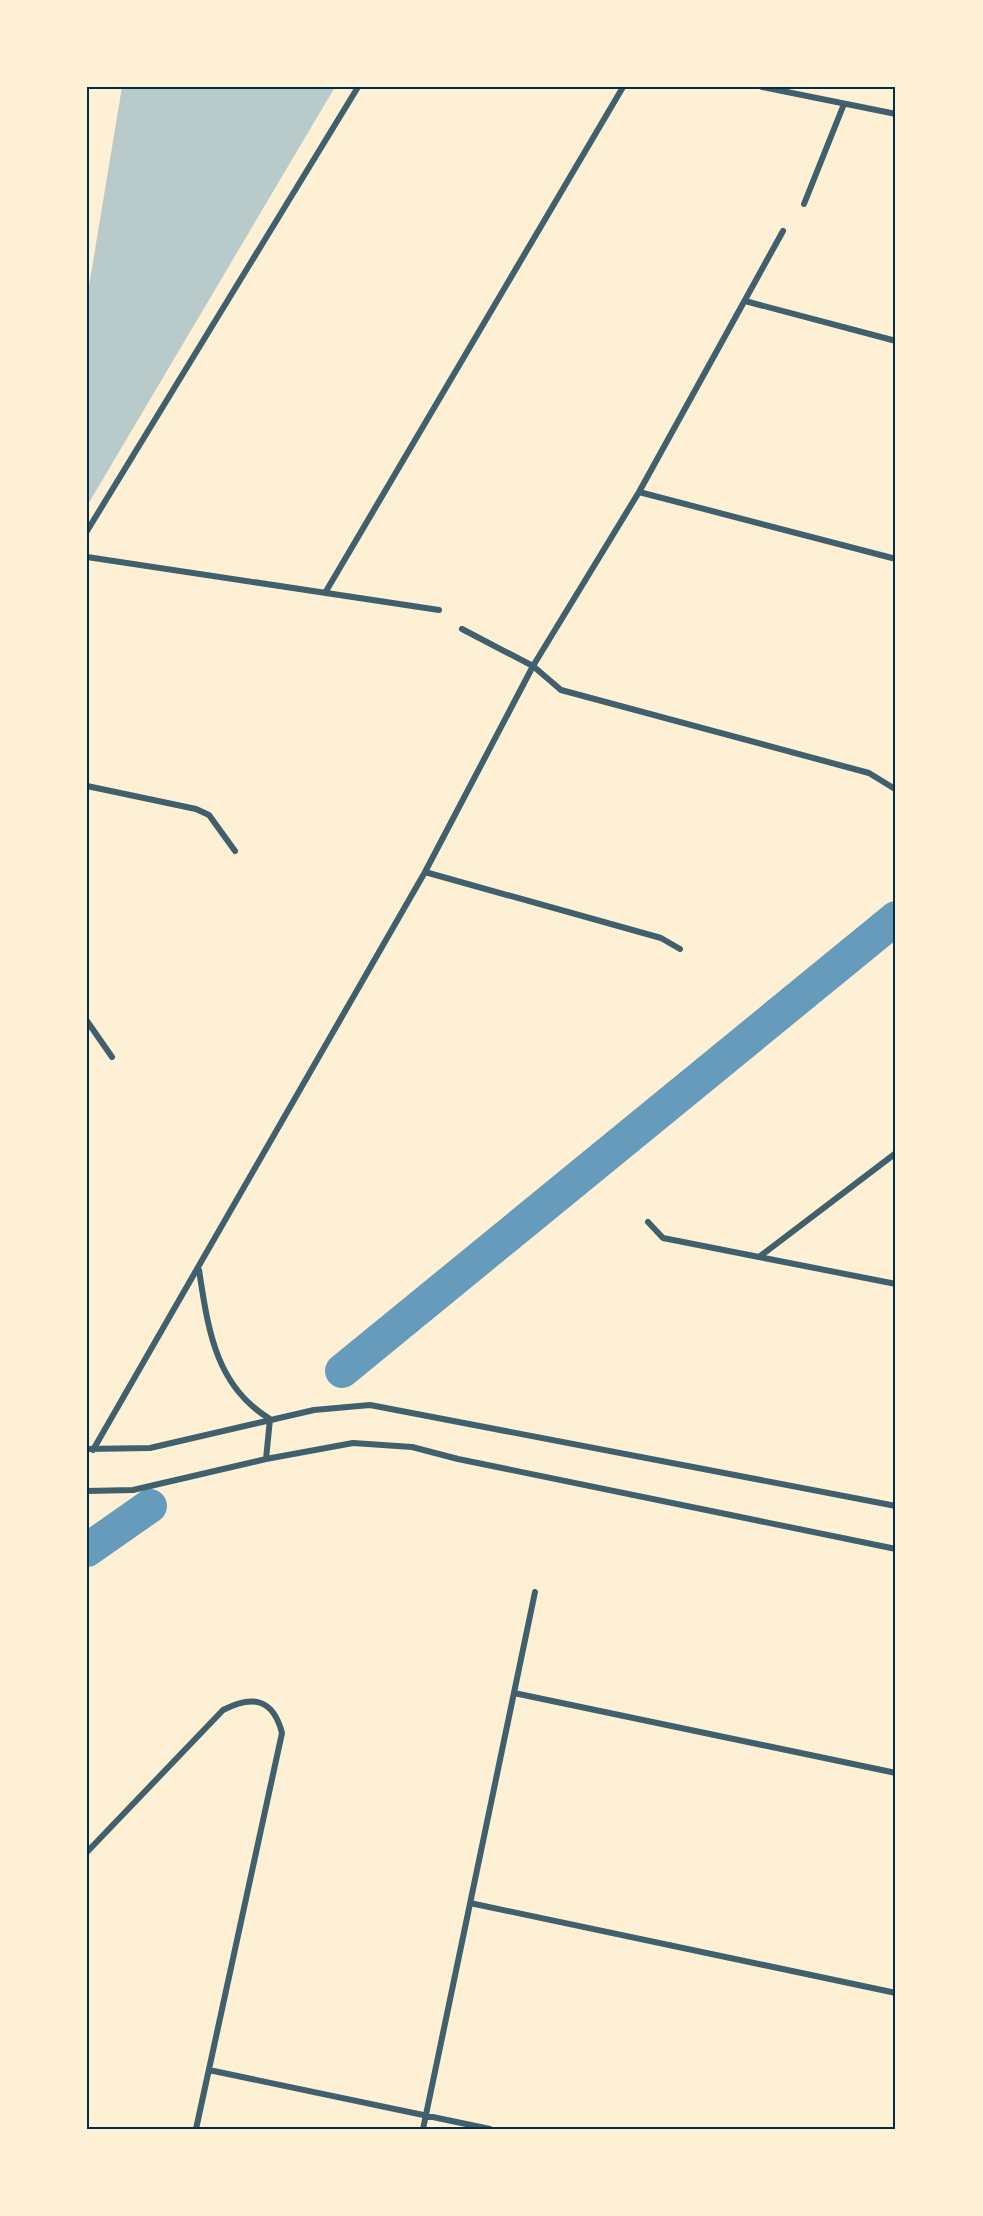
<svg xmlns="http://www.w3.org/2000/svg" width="983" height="2216" font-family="Commissioner,sans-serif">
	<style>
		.green { fill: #b9caca }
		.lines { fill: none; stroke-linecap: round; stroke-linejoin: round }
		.canal { stroke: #669bbc; stroke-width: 34 }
		.minor { stroke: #3f606c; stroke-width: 6 }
		.neatline { fill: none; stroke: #003049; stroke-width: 2 }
	</style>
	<rect width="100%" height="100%" fill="#fdf0d5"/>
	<path class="green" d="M122,87H335L87,506V298Z"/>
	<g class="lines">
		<path class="canal" d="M342,1371L896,918
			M87,1550L150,1506"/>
		<path class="minor" d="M762,87L896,114
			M804,204L844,104
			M745,301L896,341
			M639,492L896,559
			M87,531L358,87
			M87,557L439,610
			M325,593L623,87
			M462,629L533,666L561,690L869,773L895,789
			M87,786L196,809L209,815L235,851
			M425,872L661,938L680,949
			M87,1021L112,1057
			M896,1153L759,1257L896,1284
			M648,1222L663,1238L759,1257
			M199,1270C208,1328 215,1386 270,1419L266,1459
			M87,1449L150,1448L314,1410L370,1405L896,1506
			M93,1450L425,872L533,666L639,492L783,231
			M87,1491L133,1490L266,1459L353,1443L412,1447L458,1459L896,1549
			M514,1693L896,1773
			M87,1852L223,1710C252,1695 273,1698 282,1733L196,2129
			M470,1903L896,1993
			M209,2070L490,2129
			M423,2129L535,1592"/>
	</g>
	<rect width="983" height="2216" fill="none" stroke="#fdf0d5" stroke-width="177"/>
	<rect x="88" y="88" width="806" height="2040" class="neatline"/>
</svg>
